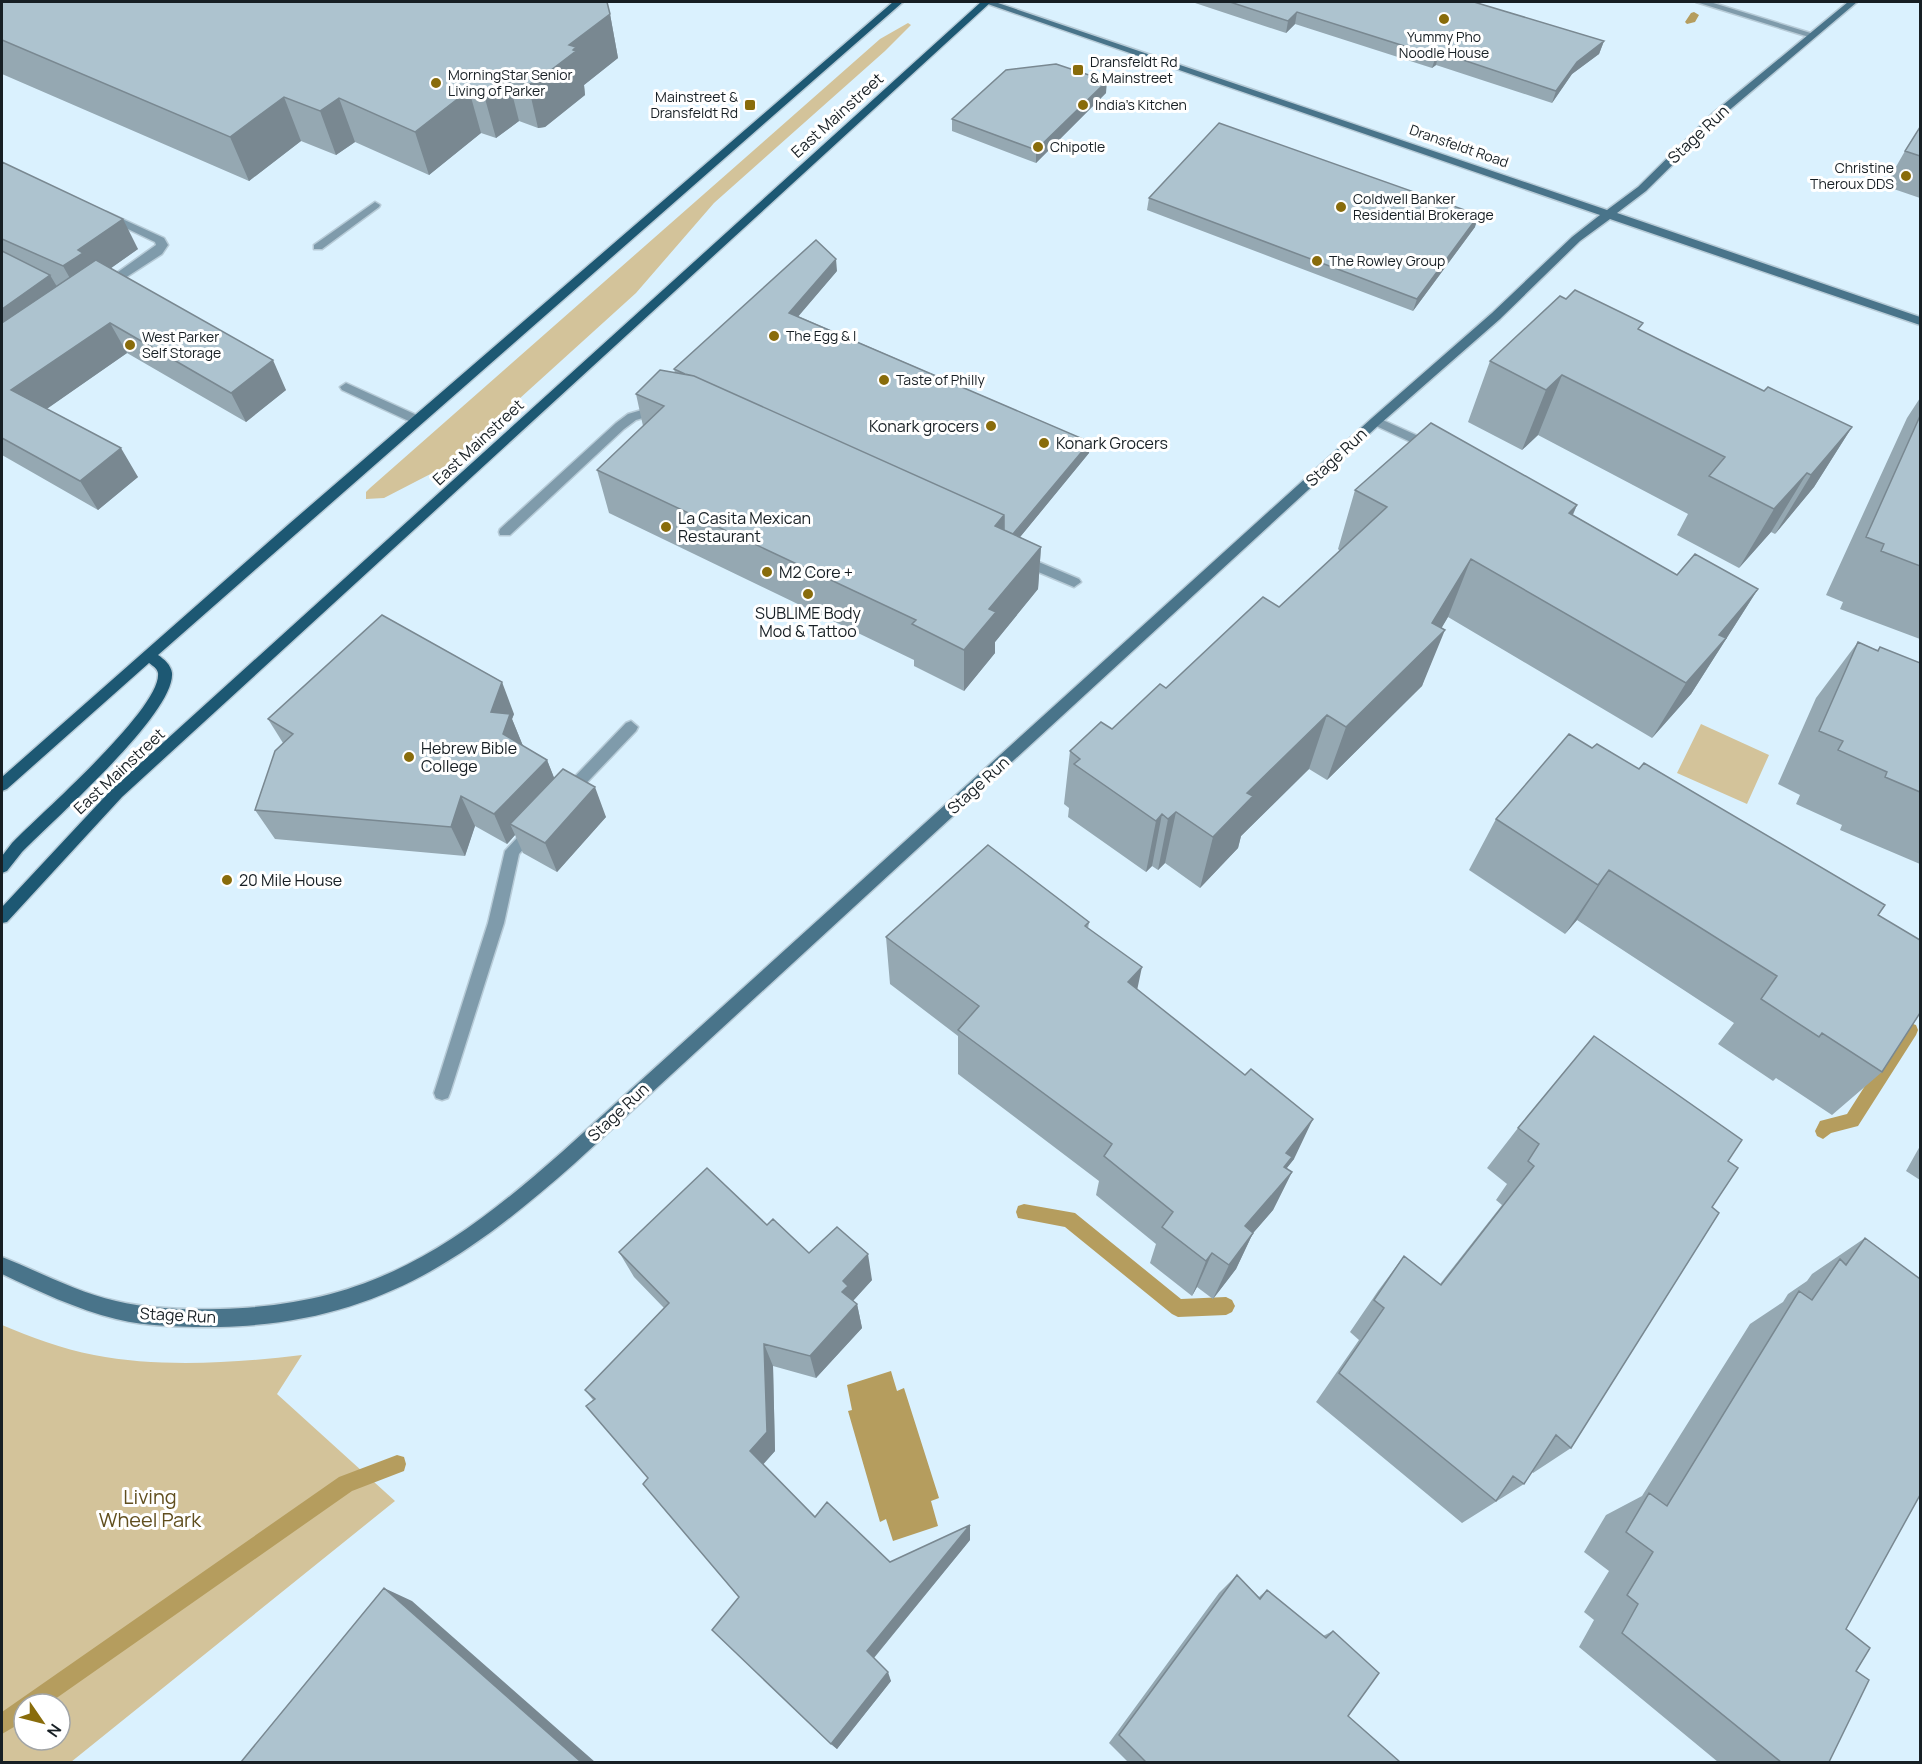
<svg xmlns="http://www.w3.org/2000/svg" width="1922" height="1764" font-family="Manrope,sans-serif">
	<style>
		.green { fill: #d3c39a; fill-rule: evenodd }
		.water { fill: #b59d5e }
		.lines { fill: none; stroke-linecap: round; stroke-linejoin: round }
		.stream { fill: #b59d5e; fill-rule: evenodd }
		.lane-casing { stroke: #b7cbd7; stroke-width: 3 }
		.street-casing { stroke: #b7cbd7; stroke-width: 3 }
		.secondary-casing { stroke: #b7cbd7; stroke-width: 3 }
		.primary-casing { stroke: #b7cbd7; stroke-width: 3 }
		.lane { fill: #7f9bab; fill-rule: evenodd }
		.street { fill: #7f9bab; fill-rule: evenodd }
		.secondary { fill: #49748a; fill-rule: evenodd }
		.primary { fill: #1d5873; fill-rule: evenodd }
		.wall { fill: #95a8b2 }
		.shaded-wall { fill: #798891 }
		.building { fill: #adc3cf; stroke: #798891; stroke-width: 1.5 }
		.poi-dot { fill: #896c0b; stroke: #fff; stroke-width: 2 }
		.labels { text-anchor: middle; stroke-width: 6; stroke-linejoin: round; paint-order: stroke }
		.far-poi-label { font-size: 14px; fill: #171f24; stroke: #fff; text-anchor: start }
		.far-street-label { font-size: 14px; fill: #171f24; stroke: #fff }
		.street-label { font-size: 16px; fill: #171f24; stroke: #fff }
		.poi-label { font-size: 16px; fill: #171f24; stroke: #fff; text-anchor: start }
		.near-park-label { font-size: 20px; fill: #614f1f; stroke: #fff }
	</style>
	<rect width="100%" height="100%" fill="#daf1fe"/>
	<path class="green" d="M908,23L911,25L885,51L714,203L636,293L444,467L384,498L366,499V492L370,488L880,39Z
		M1701,724L1769,755L1747,804L1677,773Z
		M2,1325C31,1337 62,1349 94,1355C161,1368 234,1363 302,1355L277,1394L395,1501L71,1762H2ZM24,1704H60V1740H24Z"/>
	<path class="water" d="M891,1371L897,1391L904,1388L939,1498L931,1501L938,1526L893,1541L886,1519L880,1522L848,1411L852,1410L847,1385Z"/>
	<g class="lines">
		<path class="stream" d="M1694,12L1699,15L1695,22L1687,24L1685,22L1691,13Z
			M1910,1023L1916,1025L1918,1030L1916,1035L1858,1126L1831,1133L1823,1139L1817,1136L1815,1131L1820,1121L1847,1114L1904,1025Z
			M1024,1204L1075,1213L1181,1299L1226,1297L1232,1300L1235,1306L1232,1312L1226,1315L1178,1317L1172,1314L1065,1227L1018,1218L1016,1212L1018,1206Z
			M397,1455L404,1457L406,1464L404,1471L352,1491L48,1704H24V1721L2,1734V1712L339,1477Z"/>
		<g class="lane-casing">
			<path id="lane" d="M375,202L380,205L379,207L322,249H314V245Z
				M107,212L164,238L168,245L162,254L108,289L102,285L104,282L156,245L155,242L103,217V213Z
				M346,383L421,417L423,420L421,423H413L342,390L340,387Z
				M659,405L665,409L663,412L636,420L624,429L510,535H500L499,532L500,529L616,423L628,414Z
				M1376,417L1436,444L1438,447L1436,450H1428L1372,424L1370,421Z
				M1022,555L1079,579L1081,582L1074,587L1017,563L1015,560Z
				M631,721L638,727L636,731L573,797H563L561,793L563,789L626,723Z
				M533,824L538,826L540,830L519,854L504,923L450,1093L448,1098L442,1100L436,1098L434,1093L488,923L505,851L528,826Z"/>
		</g>
		<g class="street-casing">
			<path id="street" d="M1696,2H1710L1817,35L1809,37Z"/>
		</g>
		<g class="secondary-casing">
			<path id="secondary" d="M982,2H995L1607,210L1638,187L1712,114L1848,2H1857L1720,118L1646,191L1617,213L1920,317V325L1610,219L1580,241L1500,319L1380,424L574,1164C463,1262 373,1323 220,1327C185,1327 149,1327 116,1319C76,1309 38,1291 2,1274V1257C40,1272 76,1292 116,1301C150,1309 185,1310 220,1309C370,1305 453,1248 562,1152L1372,418L1492,313L1572,237L1600,215Z"/>
		</g>
		<g class="primary-casing">
			<path id="primary" d="M893,2H903L158,655C164,659 171,665 172,673C175,714 53,820 22,852L7,871L2,873V856L12,843C39,815 162,708 158,673C157,668 153,666 149,663L7,789L2,791V777L289,524Z
				M981,2H991L122,797L7,922L2,923V907L112,789Z"/>
		</g>
		<use href="#lane" class="lane"/>
		<use href="#street" class="street"/>
		<use href="#secondary" class="secondary"/>
		<use href="#primary" class="primary"/>
	</g>
	<path class="wall" d="M2,2L610,14L618,58L584,85L585,95L545,127L538,128L519,121L496,138L481,133L429,175L355,142L336,155L301,141L249,181L2,74Z
		M1192,2H1474L1604,41L1599,54L1572,74L1552,103L1436,65L1432,68L1295,24L1286,33Z
		M1106,93L1036,163L952,131V119Z
		M1920,127V198L1885,186L1905,151Z
		M2,162L138,249L111,268L286,390L246,422L127,353L46,409L138,477L98,510L2,455Z
		M1149,198L1475,227L1413,311L1147,210Z
		M837,271L798,316L1090,442L1089,453L1020,537L1041,547L1038,589L995,642V653L964,691L914,666V660L609,513L597,470L643,426L636,394L675,373L674,369Z
		M1640,330L1764,391L1852,427L1814,487L1775,534L1771,532L1739,568L1677,535L1688,514L1538,435L1522,450L1468,422L1490,361Z
		M1920,398V639L1840,609L1843,602L1826,595L1907,418Z
		M1355,490L1577,505L1573,515L1677,575L1758,589L1691,694L1652,738L1448,617L1441,628L1422,686L1327,780L1309,769L1241,836L1238,848L1200,888L1165,863L1158,870L1152,866L1146,872L1068,817L1069,808L1064,804L1070,751L1112,729L1166,688L1279,607L1340,551L1338,549Z
		M1858,642L1877,650L1880,647L1919,663L1920,661V864L1840,830L1842,825L1796,804L1800,795L1778,784L1816,698Z
		M514,714L512,719L523,746L547,760L554,778L606,817L557,872L523,853L515,835L507,844L475,826L465,856L275,839L255,810L283,743L268,719Z
		M1592,748L1878,915L1882,1072L1832,1115L1776,1078L1773,1081L1718,1044L1734,1023L1577,920L1565,934L1469,870L1496,819Z
		M1089,922L1088,929L1137,989L1294,1159L1286,1169L1292,1172L1273,1210L1253,1233L1236,1269L1213,1299L1197,1287L1192,1296L1150,1263L1156,1244L1096,1195L1099,1181L958,1074V1036L890,984L886,937Z
		M1518,1128L1728,1161L1712,1207L1571,1448L1533,1473L1532,1472L1524,1484L1462,1523L1316,1402L1359,1340L1350,1332L1378,1291L1404,1256L1440,1284L1502,1205L1496,1200L1507,1184L1487,1168Z
		M1920,1146V1180L1906,1171Z
		M767,1225L809,1253L872,1280L853,1301L857,1304L862,1328L816,1378L773,1366L775,1451L763,1464L815,1517L890,1562L970,1540L874,1658L891,1681L837,1749L831,1744L739,1597L648,1478L593,1400L585,1390L664,1308L634,1277L619,1252Z
		M1865,1238L1846,1629L1856,1671L1829,1762H1718L1579,1647L1594,1620L1584,1612L1609,1571L1584,1552L1606,1515L1642,1496L1750,1324L1783,1302L1788,1294L1807,1281L1812,1274Z
		M1237,1575L1259,1597L1267,1590L1323,1636L1333,1631L1348,1716L1400,1762H1128L1109,1743L1219,1593Z"/>
	<path class="shaded-wall" d="M1297,12L1295,24L1286,33L1288,21Z
		M610,14L618,58L584,85L585,95L545,127L538,128L528,84L569,45Z
		M1604,41L1599,54L1572,74L1552,103L1556,91L1577,62Z
		M1439,52L1436,65L1432,68L1436,56Z
		M508,77L519,121L496,138L484,95Z
		M1107,81L1106,93L1036,163V150Z
		M469,90L481,133L429,175L415,132Z
		M284,97L301,141L249,181L230,137Z
		M339,98L355,142L336,155L320,111Z
		M1479,215L1475,227L1413,311L1417,299Z
		M123,219L138,249L97,278L80,296L63,266L78,250Z
		M836,259L837,271L791,325L789,313Z
		M50,275L68,305L2,352V309Z
		M110,323L127,353L31,420L11,390Z
		M273,360L286,390L246,422L231,393Z
		M1562,375L1538,435L1522,450L1546,390Z
		M1852,427L1814,487L1775,534L1811,475Z
		M1090,442L1089,453L1012,547V536Z
		M121,448L138,477L98,510L80,481Z
		M1807,473L1771,532L1739,568L1774,509Z
		M1577,505L1550,563L1569,513Z
		M1004,515L1003,558L995,526Z
		M1041,547L1038,589L995,642V653L964,691V650L989,609Z
		M1471,559L1448,617L1434,641L1445,630L1422,686L1327,780L1346,727L1432,623Z
		M1758,589L1691,694L1652,738L1686,683L1719,635Z
		M502,682L514,714L512,719L523,746L516,765L491,712Z
		M1327,715L1309,769L1241,836L1238,848L1200,888L1213,837L1247,793Z
		M547,760L559,790L510,824L515,835L507,844L494,814Z
		M595,787L606,817L557,872L545,843Z
		M461,796L475,826L465,856L451,827Z
		M1176,812L1165,863L1158,870L1168,819Z
		M1162,814L1152,866L1146,872L1156,821Z
		M1609,870L1577,920L1565,934L1598,885Z
		M1142,967L1132,1014L1128,982Z
		M1313,1119L1294,1159L1286,1169L1292,1172L1273,1210L1228,1262L1245,1226L1286,1153Z
		M1253,1233L1236,1269L1213,1299L1229,1265Z
		M1212,1253L1197,1287L1192,1296L1206,1261Z
		M868,1254L872,1280L851,1303L857,1304L862,1328L816,1378L810,1356L842,1292L843,1281Z
		M764,1344L773,1366L775,1451L759,1469L750,1451Z
		M970,1525V1540L872,1660L867,1651Z
		M384,1588L412,1601L595,1762H581Z
		M888,1672L891,1681L837,1749L831,1744Z"/>
	<path class="building" d="M2,2H607L610,14L569,45L576,47L573,50L576,51L534,83L528,84L508,77L484,95L469,90L415,132L339,98L320,111L284,97L230,137L2,40Z
		M1230,2H1474L1604,41L1577,62L1556,91L1439,52L1436,56L1297,12L1288,21Z
		M1056,64L1107,81L1036,150L952,119L1006,70Z
		M1219,123L1479,215L1417,299L1149,198Z
		M1920,127V156L1905,151Z
		M2,162L123,219L78,250L83,253L63,266L2,239Z
		M816,240L836,259L789,313L1090,442L1013,534L1004,530V515L694,376L685,374L674,369Z
		M2,251L50,275L2,309Z
		M96,260L273,360L231,393L110,323L11,390L121,448L80,481L2,438V323Z
		M1575,290L1643,323L1638,329L1682,351L1764,391L1768,387L1852,427L1811,475L1807,473L1774,509L1709,476L1725,457L1562,375L1546,390L1490,361L1560,296L1566,299Z
		M660,370L694,376L1004,515L995,526L1041,547L989,609L996,612L964,650L912,624L916,620L597,470L664,406L636,394Z
		M1920,416V566L1881,551L1884,544L1866,537Z
		M1431,423L1577,505L1569,513L1677,575L1695,554L1758,589L1719,635L1726,638L1686,683L1471,559L1432,623L1445,630L1346,727L1327,715L1247,793L1253,796L1213,837L1176,812L1168,819L1162,814L1156,821L1074,764L1080,759L1070,751L1101,722L1112,729L1160,684L1166,688L1263,597L1279,607L1387,507L1355,490Z
		M382,615L502,682L491,712L510,714L503,734L547,760L494,814L461,796L451,827L255,810L275,751L293,734L268,719Z
		M1858,642L1878,651L1880,647L1920,663V661V792L1885,777L1887,772L1838,750L1843,741L1819,731Z
		M1569,734L1592,748L1597,744L1639,769L1644,763L1885,905L1878,915L1920,940V1013L1882,1072L1822,1033L1819,1037L1761,999L1777,976L1609,870L1598,885L1496,819Z
		M563,769L595,787L545,843L510,824Z
		M988,845L1089,922L1085,926L1142,967L1128,982L1245,1075L1251,1069L1313,1119L1286,1153L1292,1157L1284,1167L1292,1172L1245,1226L1253,1233L1229,1265L1212,1253L1206,1261L1162,1227L1173,1212L1104,1156L1112,1144L958,1030L979,1006L886,937Z
		M1594,1036L1742,1140L1728,1161L1738,1168L1712,1207L1719,1213L1571,1448L1556,1435L1524,1484L1513,1476L1496,1501L1339,1373L1384,1308L1374,1300L1404,1256L1441,1285L1534,1166L1528,1161L1539,1144L1518,1128Z
		M707,1168L767,1225L773,1219L809,1253L837,1227L868,1254L843,1281L848,1286L842,1292L857,1304L810,1356L764,1344L767,1432L750,1451L815,1517L827,1502L890,1562L970,1525L867,1651L888,1672L831,1744L712,1630L739,1597L643,1484L648,1478L586,1406L595,1399L585,1390L669,1303L619,1252Z
		M1865,1238L1920,1279V1495L1846,1629L1870,1648L1856,1671L1869,1680L1829,1762H1781L1622,1633L1638,1604L1627,1595L1653,1552L1626,1532L1649,1493L1667,1506L1799,1291L1812,1300L1840,1259L1846,1265Z
		M1237,1575L1260,1599L1267,1590L1326,1638L1333,1631L1379,1673L1348,1716L1400,1762H1145V1761L1119,1735Z
		M384,1588L581,1762H241Z"/>
	<g class="poi-dot">
		<circle cx="1444" cy="19" r="6"/>
		<rect x="1072" y="64" width="12" height="12" rx="3"/>
		<circle cx="436" cy="83" r="6"/>
		<rect x="744" y="99" width="12" height="12" rx="3"/>
		<circle cx="1083" cy="105" r="6"/>
		<circle cx="1038" cy="147" r="6"/>
		<circle cx="1906" cy="176" r="6"/>
		<circle cx="1341" cy="207" r="6"/>
		<circle cx="1317" cy="261" r="6"/>
		<circle cx="774" cy="336" r="6"/>
		<circle cx="130" cy="345" r="6"/>
		<circle cx="884" cy="380" r="6"/>
		<circle cx="991" cy="426" r="6"/>
		<circle cx="1044" cy="443" r="6"/>
		<circle cx="666" cy="527" r="6"/>
		<circle cx="767" cy="572" r="6"/>
		<circle cx="808" cy="594" r="6"/>
		<circle cx="409" cy="757" r="6"/>
		<circle cx="227" cy="880" r="6"/>
	</g>
	<g class="labels">
		<g class="far-poi-label">
			<text x="1444" y="42" text-anchor="middle">Yummy Pho<tspan x="1444" dy="16">Noodle House</tspan></text>
			<text x="1090" y="67">Dransfeldt Rd<tspan x="1090" dy="16">&amp; Mainstreet</tspan></text>
			<text x="448" y="80">MorningStar Senior<tspan x="448" dy="16">Living of Parker</tspan></text>
			<text x="738" y="102" text-anchor="end">Mainstreet &amp;<tspan x="738" dy="16">Dransfeldt Rd</tspan></text>
			<text x="1095" y="110">India's Kitchen</text>
			<text x="1050" y="152">Chipotle</text>
			<text x="1894" y="173" text-anchor="end">Christine<tspan x="1894" dy="16">Theroux DDS</tspan></text>
			<text x="1353" y="204">Coldwell Banker<tspan x="1353" dy="16">Residential Brokerage</tspan></text>
			<text x="1329" y="266">The Rowley Group</text>
			<text x="786" y="341">The Egg &amp; I</text>
			<text x="142" y="342">West Parker<tspan x="142" dy="16">Self Storage</tspan></text>
			<text x="896" y="385">Taste of Philly</text>
		</g>
		<g class="far-street-label">
			<text transform="translate(1459 146) rotate(19)" y="5">Dransfeldt Road</text>
		</g>
		<g class="street-label">
			<text transform="translate(837 115) rotate(-42)" y="6">East Mainstreet</text>
			<text transform="translate(1698 134) rotate(-43)" y="6">Stage Run</text>
			<text transform="translate(478 442) rotate(-43)" y="6">East Mainstreet</text>
			<text transform="translate(1336 457) rotate(-43)" y="6">Stage Run</text>
			<text transform="translate(119 771) rotate(-43)" y="6">East Mainstreet</text>
			<text transform="translate(978 785) rotate(-42)" y="6">Stage Run</text>
			<text transform="translate(618 1112) rotate(-43)" y="6">Stage Run</text>
			<text transform="translate(178 1315) rotate(3)" y="6">Stage Run</text>
		</g>
		<g class="poi-label">
			<text x="979" y="432" text-anchor="end">Konark grocers</text>
			<text x="1056" y="449">Konark Grocers</text>
			<text x="678" y="524">La Casita Mexican<tspan x="678" dy="18">Restaurant</tspan></text>
			<text x="779" y="578">M2 Core +</text>
			<text x="808" y="619" text-anchor="middle">SUBLIME Body<tspan x="808" dy="18">Mod &amp; Tattoo</tspan></text>
			<text x="421" y="754">Hebrew Bible<tspan x="421" dy="18">College</tspan></text>
			<text x="239" y="886">20 Mile House</text>
		</g>
		<g class="near-park-label">
			<text x="150" y="1504">Living<tspan x="150" dy="23">Wheel Park</tspan></text>
		</g>
	</g>
	<rect width="1922" height="1764" fill="none" stroke="#171f24" stroke-width="6"/>
	<g transform="translate(42 1722) rotate(125)"><circle r="28" fill="#ffffff" stroke="#a2a5a7" stroke-width="1.5"/>
	<path d="M0-4.5L10 22L0 15L-10 22Z" fill="#896c0b"/>
	<text y="-9" font-size="16" font-weight="bold" text-anchor="middle" fill="#171f24">N</text>
	</g>
</svg>
